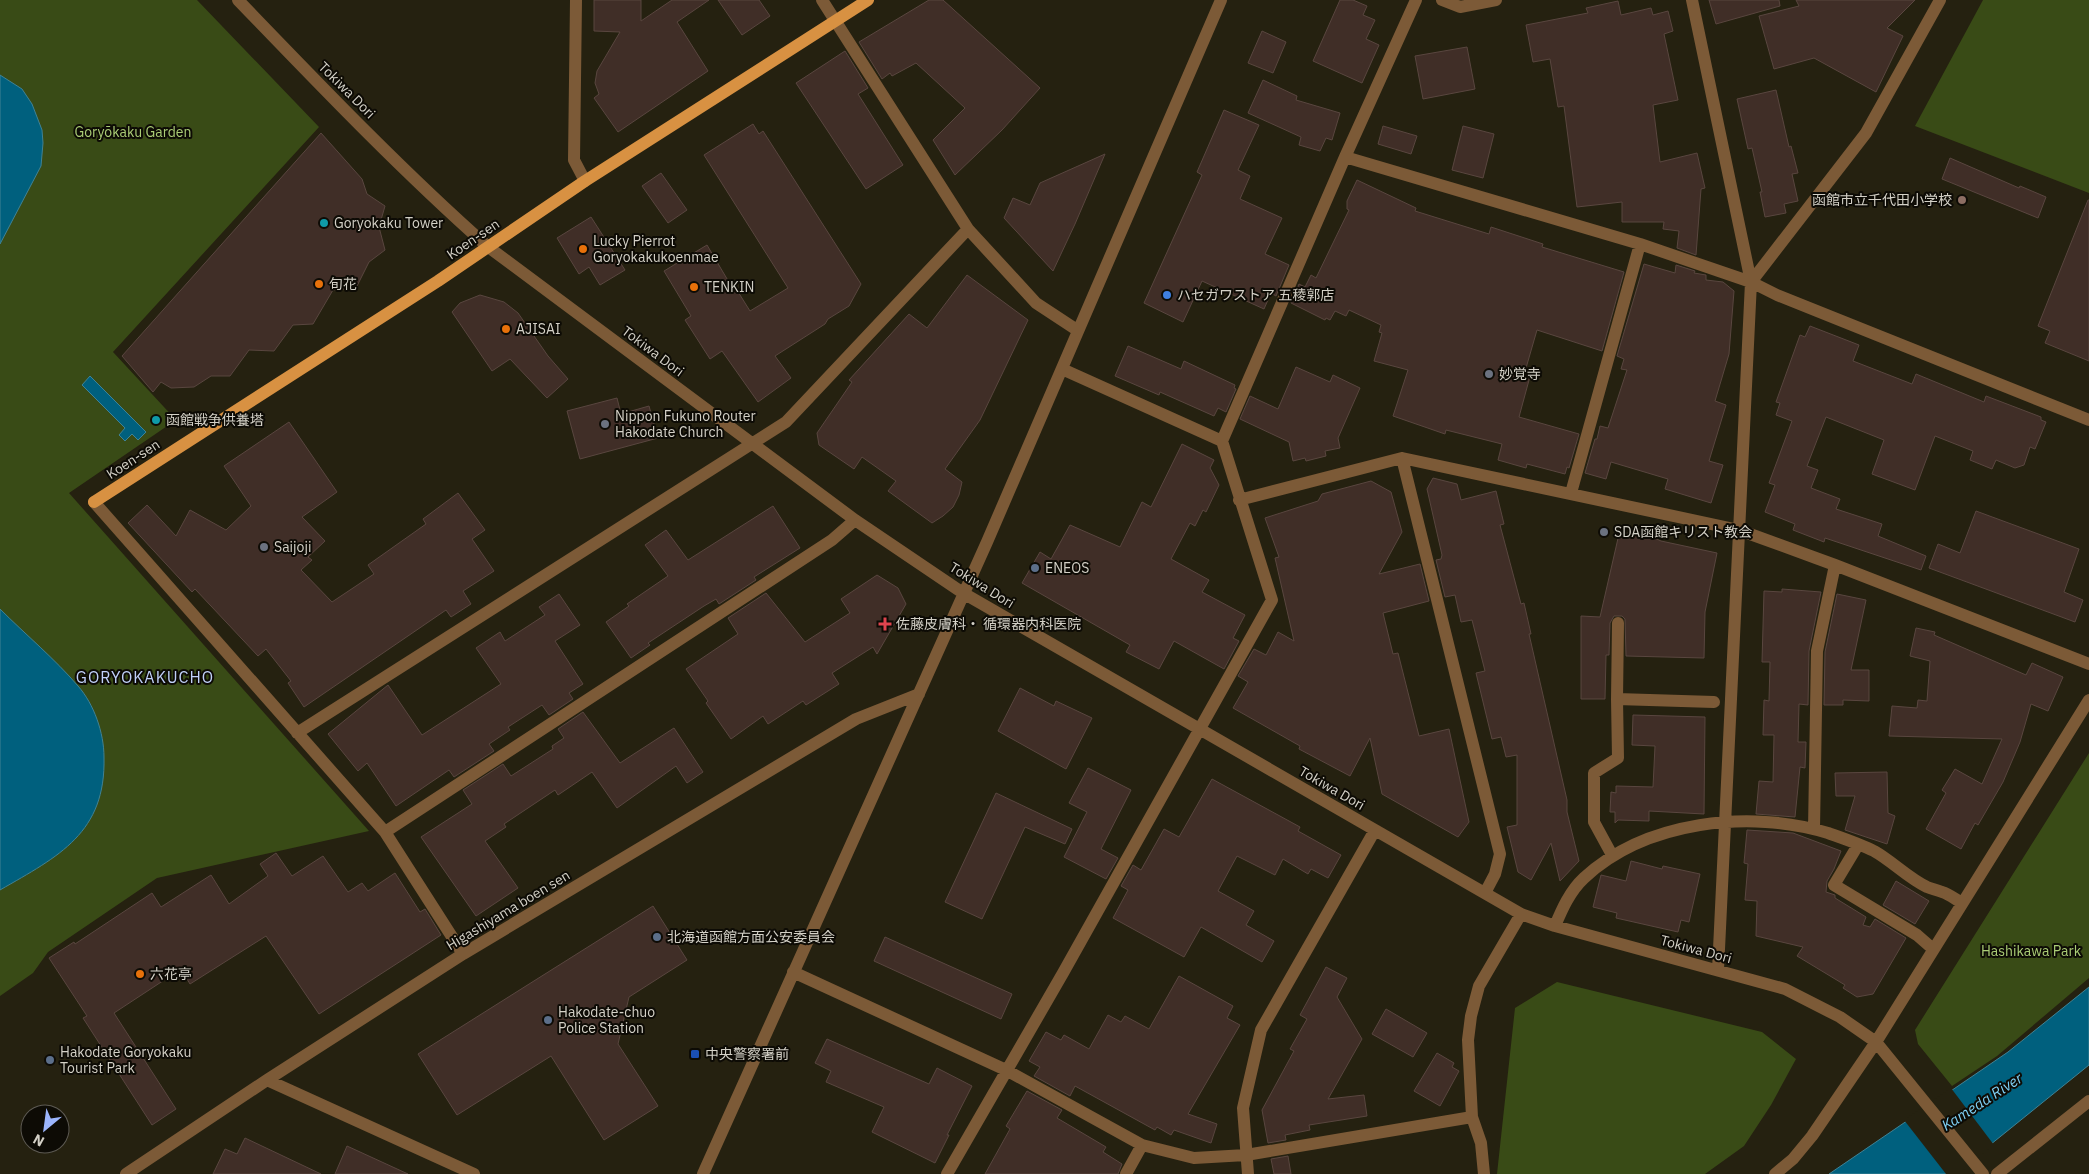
<svg xmlns="http://www.w3.org/2000/svg" width="2089" height="1174" font-family="'IBM Plex Sans','Noto Sans JP',sans-serif">
	<style>
		.green { fill: #394b16 }
		.water { fill: #00607e; stroke: #408294 }
		.pier { fill: #252110 }
		.building { fill: #402e27; stroke: #59463f }
		.lines { fill: none; stroke-linecap: round; stroke-linejoin: round }
		.minor { stroke: #7c5a37; stroke-width: 12 }
		.major { stroke: #d89142; stroke-width: 12 }
		.education-dot { fill: #8d6e63; stroke: #0d0b05; stroke-width: 2 }
		.culture-dot { fill: #0f9aa8; stroke: #0d0b05; stroke-width: 2 }
		.food-dot { fill: #e8710a; stroke: #0d0b05; stroke-width: 2 }
		.shop-dot { fill: #3f7fe0; stroke: #0d0b05; stroke-width: 2 }
		.worship-dot { fill: #6b7280; stroke: #0d0b05; stroke-width: 2 }
		.service-dot { fill: #5c6f8a; stroke: #0d0b05; stroke-width: 2 }
		.health-dot { fill: #e0444e; stroke: #0d0b05; stroke-width: 2 }
		.transit-dot { fill: #1a4fb4; stroke: #0d0b05; stroke-width: 2 }
		.labels { text-anchor: middle; stroke-width: 4; stroke-linejoin: round; paint-order: stroke }
		.street-label { font-size: 14px; fill: #d4d1c7; stroke: #0d0b05 }
		.park-label { font-size: 14px; fill: #abcd76; stroke: #0d0b05 }
		.poi-label { font-size: 14px; fill: #d4d1c7; stroke: #0d0b05; text-anchor: start }
		.water-label { font-size: 15px; font-style: italic; fill: #7fd1f6; stroke: #0d0b05 }
		.quarter-label { font-size: 16px; letter-spacing: 1px; fill: #c0d0f9; stroke: #0d0b05 }
	</style>
	<rect width="100%" height="100%" fill="#252110"/>
	<path class="green" d="M0,0H197L319,127L113,352L176,420L69,493L369,831L157,878L48,952L33,973L0,996Z
		M1983,0H2089V193L1915,126Z
		M2089,753V978L1997,1056L1952,1086L1918,1044L1915,1030Z
		M1557,982L1762,1032L1796,1059L1771,1105L1744,1146L1705,1174H1497L1515,1008Z"/>
	<path class="water" d="M0,75L22,89L32,104L42,130L43,143L41,166L0,244Z
		M90,376L146,432L138,440L132,434L125,441L119,435L125,428L82,385Z
		M0,609C26,635 55,659 78,686C94,704 104,733 104,757C106,833 59,856 0,890Z
		M2089,987V1065L1954,1174H1829L2008,1052Z"/>
	<path class="pier" d="M1951,1088L1994,1145L1958,1174H1946L1904,1120Z"/>
	<path class="building" d="M594,0H641V21L672,0H709L677,22L708,71L618,132L594,98L599,94L595,83L597,71L620,32L594,31Z
		M718,0H759L770,16L742,35Z
		M929,0H943L1040,88L1002,130L955,175L933,140L965,108L916,63L892,76L890,73L882,79L859,42Z
		M1340,0H1353L1367,6L1363,15L1375,20L1366,39L1379,45L1362,83L1313,61Z
		M1709,0H1779L1780,6L1716,24Z
		M1796,0H1915L1887,28L1903,36L1876,92L1814,58L1774,69L1759,16L1799,6Z
		M1618,1L1621,15L1651,8L1653,15L1668,11L1673,31L1664,34L1678,100L1653,105L1660,162L1697,153L1705,188L1701,189L1696,255L1677,248L1679,231L1663,229L1664,222H1622V202L1577,207L1564,106L1558,107L1550,59L1533,62L1526,25L1588,13L1586,8Z
		M1262,31L1286,42L1273,73L1248,63Z
		M1467,47L1475,89L1423,99L1415,56Z
		M845,51L868,88L858,94L903,165L866,189L796,83Z
		M1263,80L1297,96L1296,100L1340,113L1332,140L1326,138L1320,151L1299,145L1301,137L1248,113Z
		M1776,90L1789,147L1791,146L1798,173L1792,174L1798,201L1784,204L1786,213L1765,217L1760,192H1762L1752,148L1748,149L1737,99Z
		M1224,110L1259,125L1238,170L1250,176L1240,199L1282,218L1265,254L1289,265L1276,296L1271,293L1264,309L1202,281L1183,322L1144,303L1202,175L1197,172Z
		M753,124L759,134L763,131L861,284L849,306L828,319L825,324L775,356L791,378L758,402L722,351L710,359L685,320L691,316L664,271L707,245L733,289L735,287L750,311L788,288L704,155Z
		M1383,126L1417,136L1411,154L1378,144Z
		M1463,126L1494,134L1483,178L1452,170Z
		M321,133L362,179L367,194L385,206L379,227L385,250L369,262L356,288L333,290L313,324L293,325L274,351L249,350L230,376H211L194,387L171,388L161,382L153,392L122,356Z
		M1105,154L1075,224L1053,271L1004,218L1013,198L1030,205L1040,183Z
		M1950,158L2019,188L2020,186L2046,197L2038,218L1942,179Z
		M661,173L687,210L668,223L642,186Z
		M1357,180L1416,208L1415,211L1489,234L1491,227L1543,244L1542,247L1624,272L1602,351L1537,330L1526,368L1532,369L1519,417L1579,434L1569,468L1567,467L1565,474L1527,464L1526,468L1498,460L1502,444L1446,430L1445,434L1393,416L1408,370L1374,361L1382,333L1379,332L1381,325L1349,310L1346,316L1335,311L1330,320L1326,318L1325,320L1291,303L1299,284L1305,287L1311,275L1316,278L1349,210L1347,209V201Z
		M2088,200H2089V361L2045,343L2050,331L2038,326Z
		M591,217L625,270L600,285L589,267L579,274L557,238Z
		M1644,264L1675,273L1676,265L1695,271L1694,273L1706,275V280L1723,282L1734,291L1729,354L1715,401L1726,405L1709,461L1723,465L1711,503L1665,489L1668,479L1611,462L1606,479L1585,473L1595,439H1597L1600,426L1608,428L1627,370L1621,369L1624,359L1617,356Z
		M967,275L1028,320L980,420L945,469L962,482L959,495L953,507L943,516L932,523L888,491L896,481L862,457L854,469L819,445L817,433L852,382L849,380L909,314L927,328Z
		M480,295L504,302L518,313L548,356L568,379L547,398L510,359L492,371L452,312L460,303Z
		M1810,326L1859,345L1853,361L1912,384L1916,374L1984,402L1986,396L2041,417V420L2046,422L2035,449L2030,447L2024,465L2015,468L1996,460L1992,469L1970,460L1973,451L1935,436L1915,490L1872,474L1884,440L1826,417L1807,466L1818,470L1811,488L1840,499L1836,509L1882,524L1878,536L1926,556L1921,570L1825,538L1824,542L1793,530L1795,524L1765,512L1775,485L1769,483L1792,421L1776,415L1780,403L1776,402L1800,335L1805,337Z
		M1128,346L1181,369L1184,361L1235,385L1234,388L1236,389L1226,412L1218,408L1214,416L1160,392L1159,395L1115,376Z
		M1296,367L1330,382L1333,375L1360,388L1338,438L1340,448L1325,451L1326,456L1306,461L1305,458L1293,461L1289,442L1240,419L1250,396L1278,409Z
		M617,398L621,414L649,406L658,438L580,459L567,411Z
		M289,422L337,492L302,517L325,541L308,557L312,560L301,570L332,602L374,574L368,565L426,524L423,519L458,493L485,530L472,539L494,571L463,591L471,604L451,617L446,610L304,707L288,683L291,681L266,649L258,656L195,589L192,592L128,523L147,505L176,536L190,510L226,530L251,506L224,466Z
		M1182,444L1214,460L1210,468L1219,485L1206,512L1203,510L1195,526L1190,523L1171,559L1209,580L1202,592L1245,615L1233,638L1239,641L1224,669L1174,641L1159,669L1126,652L1130,645L1022,583L1040,552L1051,559L1070,525L1120,547L1142,502L1151,507Z
		M1433,478L1457,484L1461,500L1496,491L1504,524L1500,525L1521,604L1524,603L1531,634H1529L1567,800V812L1579,861L1560,881L1551,843L1531,880L1518,872L1507,827L1517,825V755L1506,757L1501,737L1492,739L1476,673L1485,671L1472,620L1461,622L1455,595L1445,597L1436,560L1441,559L1442,555L1427,489Z
		M1371,481L1391,492L1402,532L1379,574L1420,564L1429,601L1383,613L1393,654L1398,653L1419,736L1449,729L1469,822L1458,837L1382,794L1370,738L1350,776L1299,749L1300,746L1233,708L1248,682L1238,676L1254,649L1266,655L1278,632L1294,641L1275,558L1279,557L1265,518L1318,501L1322,494Z
		M773,506L800,548L754,577L756,580L719,604L716,599L704,606L648,643L650,645L631,658L606,622L629,606L627,604L668,576L645,545L666,530L688,560Z
		M1976,511L2079,549L2064,592L2083,600L2075,622L1929,568L1938,544L1960,553Z
		M1628,533L1648,535L1661,541L1717,553L1705,612L1704,658L1626,656L1625,619L1622,616H1614L1610,623L1609,655H1606L1605,699H1581V616L1600,617L1619,534Z
		M877,575L898,588L906,604L877,654L873,647L832,673L839,684L806,705L803,701L768,724L763,716L731,739L706,703L708,701L686,669L738,634L728,618L766,593L805,642L850,613L841,599Z
		M1782,589L1821,592L1809,651L1808,705L1799,704L1798,742H1806L1805,768L1800,767L1795,817L1756,814L1759,781L1773,782L1774,735H1763L1764,700L1769,701L1770,662H1762L1764,591L1782,592Z
		M559,594L580,625L555,641L583,684L569,693L573,699L549,715L542,705L508,727L510,730L489,744L494,751L454,777L449,770L396,806L367,763L358,771L328,734L388,685L422,735L501,684L476,648L500,632L505,641L545,615L539,607Z
		M1837,594L1866,600L1851,670H1869V701L1843,700V705H1824L1825,652Z
		M1916,628L1935,632L1934,635L2026,675L2032,663L2063,677L2048,711L2031,704L2020,742L2003,782L1978,825L1975,823L1961,849L1926,829L1946,793L1942,790L1955,769L1982,784L2002,739L1889,736L1892,706L1917,708L1918,700L1927,701L1930,661L1910,656Z
		M1020,688L1054,706L1056,701L1092,718L1066,769L998,731Z
		M583,712L620,763L674,728L703,772L687,783L676,766L617,808L592,772L558,795L555,790L504,824L506,827L485,841L518,888L476,916L421,837L472,804L463,790L503,764L511,776L553,749L552,746L564,738L558,729Z
		M1633,715L1705,717L1704,814L1649,811V821L1618,820L1615,823V812H1610L1611,792L1616,793V786L1653,787L1655,746L1632,745Z
		M1088,768L1131,790L1101,849L1118,858L1106,879L1064,857L1087,812L1069,803Z
		M1887,772L1888,813L1895,816L1887,844L1845,830L1855,796H1836L1835,773Z
		M1212,779L1300,827L1298,831L1341,855L1328,878L1311,869L1308,874L1283,859L1275,875L1237,856L1218,891L1254,911L1246,925L1274,941L1262,962L1201,927L1184,957L1113,918L1128,890L1121,886L1133,865L1141,870L1164,829L1179,837Z
		M996,793L1072,829L1065,844L1025,827L982,919L945,902Z
		M1747,830L1793,833L1841,851L1834,869L1827,881L1826,892L1835,895V898L1866,917L1863,925L1870,927L1875,919L1906,938L1873,994L1857,997L1843,988L1845,985L1797,956L1803,947L1756,936L1757,901L1745,900L1748,864L1744,863Z
		M276,853L292,876L323,856L348,892L362,883L368,891L395,873L420,912L425,909L441,935L319,1014L266,936L190,984L181,969L114,1013L176,1109L152,1125L83,1018L87,1016L49,958L74,942L75,944L152,893L161,907L211,875L229,904L268,876L260,864Z
		M1631,861L1662,869L1663,866L1700,874L1689,922L1681,920L1678,932L1616,918L1617,913L1593,907L1601,875L1626,881Z
		M1896,881L1929,901L1915,924L1883,905Z
		M653,906L687,960L629,997L618,1044L658,1106L604,1140L551,1056L457,1115L418,1054Z
		M885,937L1012,994L1001,1019L874,961Z
		M1326,967L1347,978L1337,997L1362,1039L1328,1099L1364,1095L1367,1116L1309,1125L1310,1130L1285,1135L1286,1140L1268,1143L1262,1110L1294,1051L1290,1049L1307,1019L1300,1015Z
		M1179,976L1233,1006L1227,1018L1240,1025L1188,1114L1217,1124L1211,1143L1174,1130L1171,1135L1157,1127L1155,1130L1075,1086L1070,1096L1034,1076L1040,1067L1029,1061L1046,1032L1061,1040L1064,1035L1089,1049L1108,1015L1121,1022L1125,1016L1149,1029Z
		M1386,1009L1427,1033L1413,1057L1372,1034Z
		M827,1039L929,1084L937,1068L972,1086L947,1135H949L935,1163L872,1132L884,1107L826,1082L831,1071L815,1063Z
		M1437,1053L1454,1063L1452,1067L1459,1071L1440,1106L1414,1091Z
		M1027,1091L1062,1110L1057,1118L1106,1147L1103,1152L1122,1164L1118,1174H985L1010,1129L1006,1126Z
		M245,1138L321,1174H213L225,1149L237,1154Z
		M347,1146L408,1174H335Z
		M1288,1156L1291,1174H1274L1271,1159Z"/>
	<g class="lines">
		<path class="minor" d="M238,0C319,84 400,169 487,246L855,520L963,593L1521,914L1555,926L1785,989L1840,1017L1876,1042L1983,1174
			M576,0L574,160L585,181
			M822,0L968,229L1036,303L1077,330
			M1442,0L1460,7L1496,0
			M1692,0L1751,282L1718,970
			M1345,157L1640,244L1751,282L1777,295L2089,420
			M1751,282L1866,133L1940,0
			M1062,369L1222,441
			M1402,458L1500,854L1495,874L1485,893
			M1571,493L1640,244
			M1239,500L1402,458L1739,530L1835,565L2089,664
			M94,502L385,832L463,954
			M1617,699L1618,623
			M297,733L786,422L968,229
			M1814,829L1817,651L1835,565
			M385,832L832,540L855,520
			M1858,845L1834,885L1917,935L1933,949
			M1612,855L1594,822V773L1618,758L1617,699L1714,702
			M1555,926C1562,909 1570,891 1584,878C1645,821 1750,809 1828,833C1842,838 1860,844 1874,851C1892,861 1908,878 1927,887C1932,889 1937,890 1942,892C1949,894 1955,899 1962,903
			M793,972L1006,1070L1142,1145L1194,1158L1246,1155L1472,1117
			M267,1080L474,1174
			M126,1174L267,1080L463,954L856,719L919,694
			M703,1174L987,542L1221,0
			M947,1174L1063,973L1272,600L1222,441L1345,157L1416,0
			M1126,1174L1142,1145
			M1248,1174L1243,1108L1261,1030L1375,830
			M1484,1174L1481,1143L1472,1117L1468,1040L1471,1016L1479,986L1521,914
			M1775,1174L1793,1159L1812,1136L1876,1042L2089,700
			M1997,1174L2089,1101"/>
		<path class="major" d="M94,502L438,281L585,181L868,0"/>
	</g>
	<circle class="education-dot" cx="1962" cy="200" r="5"/>
	<g class="culture-dot">
		<circle cx="324" cy="223" r="5"/>
		<circle cx="156" cy="420" r="5"/>
	</g>
	<g class="food-dot">
		<circle cx="583" cy="249" r="5"/>
		<circle cx="319" cy="284" r="5"/>
		<circle cx="694" cy="287" r="5"/>
		<circle cx="506" cy="329" r="5"/>
		<circle cx="140" cy="974" r="5"/>
	</g>
	<circle class="shop-dot" cx="1167" cy="295" r="5"/>
	<g class="worship-dot">
		<circle cx="1489" cy="374" r="5"/>
		<circle cx="605" cy="424" r="5"/>
		<circle cx="1604" cy="532" r="5"/>
		<circle cx="264" cy="547" r="5"/>
	</g>
	<g class="service-dot">
		<circle cx="1035" cy="568" r="5"/>
		<circle cx="657" cy="937" r="5"/>
		<circle cx="548" cy="1020" r="5"/>
		<circle cx="50" cy="1060" r="5"/>
	</g>
	<path class="health-dot" d="M882.5 616.5h5v5h5v5h-5v5h-5v-5h-5v-5h5z"/>
	<rect class="transit-dot" x="690" y="1049" width="10" height="10" rx="2.5"/>
	<g class="labels">
		<g class="street-label">
			<text transform="translate(347 90) rotate(45)" y="5">Tokiwa Dori</text>
			<text transform="translate(473 239) rotate(-34)" y="5">Koen-sen</text>
			<text transform="translate(653 351) rotate(37)" y="5">Tokiwa Dori</text>
			<text transform="translate(133 459) rotate(-33)" y="5">Koen-sen</text>
			<text transform="translate(982 585) rotate(32)" y="5">Tokiwa Dori</text>
			<text transform="translate(1332 788) rotate(30)" y="5">Tokiwa Dori</text>
			<text transform="translate(508 910) rotate(-31)" y="5">Higashiyama boen sen</text>
			<text transform="translate(1696 949) rotate(15)" y="5">Tokiwa Dori</text>
		</g>
		<g class="park-label">
			<text x="133" y="137">Goryōkaku Garden</text>
			<text x="2031" y="956">Hashikawa Park</text>
		</g>
		<g class="poi-label">
			<text x="1952" y="205" text-anchor="end">函館市立千代田小学校</text>
			<text x="334" y="228">Goryokaku Tower</text>
			<text x="593" y="246">Lucky Pierrot<tspan x="593" dy="16">Goryokakukoenmae</tspan></text>
			<text x="329" y="289">旬花</text>
			<text x="704" y="292">TENKIN</text>
			<text x="1177" y="300">ハセガワストア 五稜郭店</text>
			<text x="516" y="334">AJISAI</text>
			<text x="1499" y="379">妙覚寺</text>
			<text x="615" y="421">Nippon Fukuno Router<tspan x="615" dy="16">Hakodate Church</tspan></text>
			<text x="166" y="425">函館戦争供養塔</text>
			<text x="1614" y="537">SDA函館キリスト教会</text>
			<text x="274" y="552">Saijoji</text>
			<text x="1045" y="573">ENEOS</text>
			<text x="896" y="629">佐藤皮膚科・ 循環器内科医院</text>
			<text x="667" y="942">北海道函館方面公安委員会</text>
			<text x="150" y="979">六花亭</text>
			<text x="558" y="1017">Hakodate-chuo<tspan x="558" dy="16">Police Station</tspan></text>
			<text x="60" y="1057">Hakodate Goryokaku<tspan x="60" dy="16">Tourist Park</tspan></text>
			<text x="705" y="1059">中央警察署前</text>
		</g>
		<g class="water-label">
			<text transform="translate(1982 1102) rotate(-33)" y="5">Kameda River</text>
		</g>
		<g class="quarter-label">
			<text x="145" y="683">GORYOKAKUCHO</text>
		</g>
	</g>
	<g transform="translate(45 1129) rotate(209)"><circle r="24" fill="#0d0b05" stroke="#5d5a53"/>
	<path d="M0-4L9 19L0 12L-9 19Z" fill="#9bb5fd"/>
	<text y="-8" font-size="14" font-weight="bold" text-anchor="middle" fill="#d4d1c7">N</text>
	</g>
</svg>
